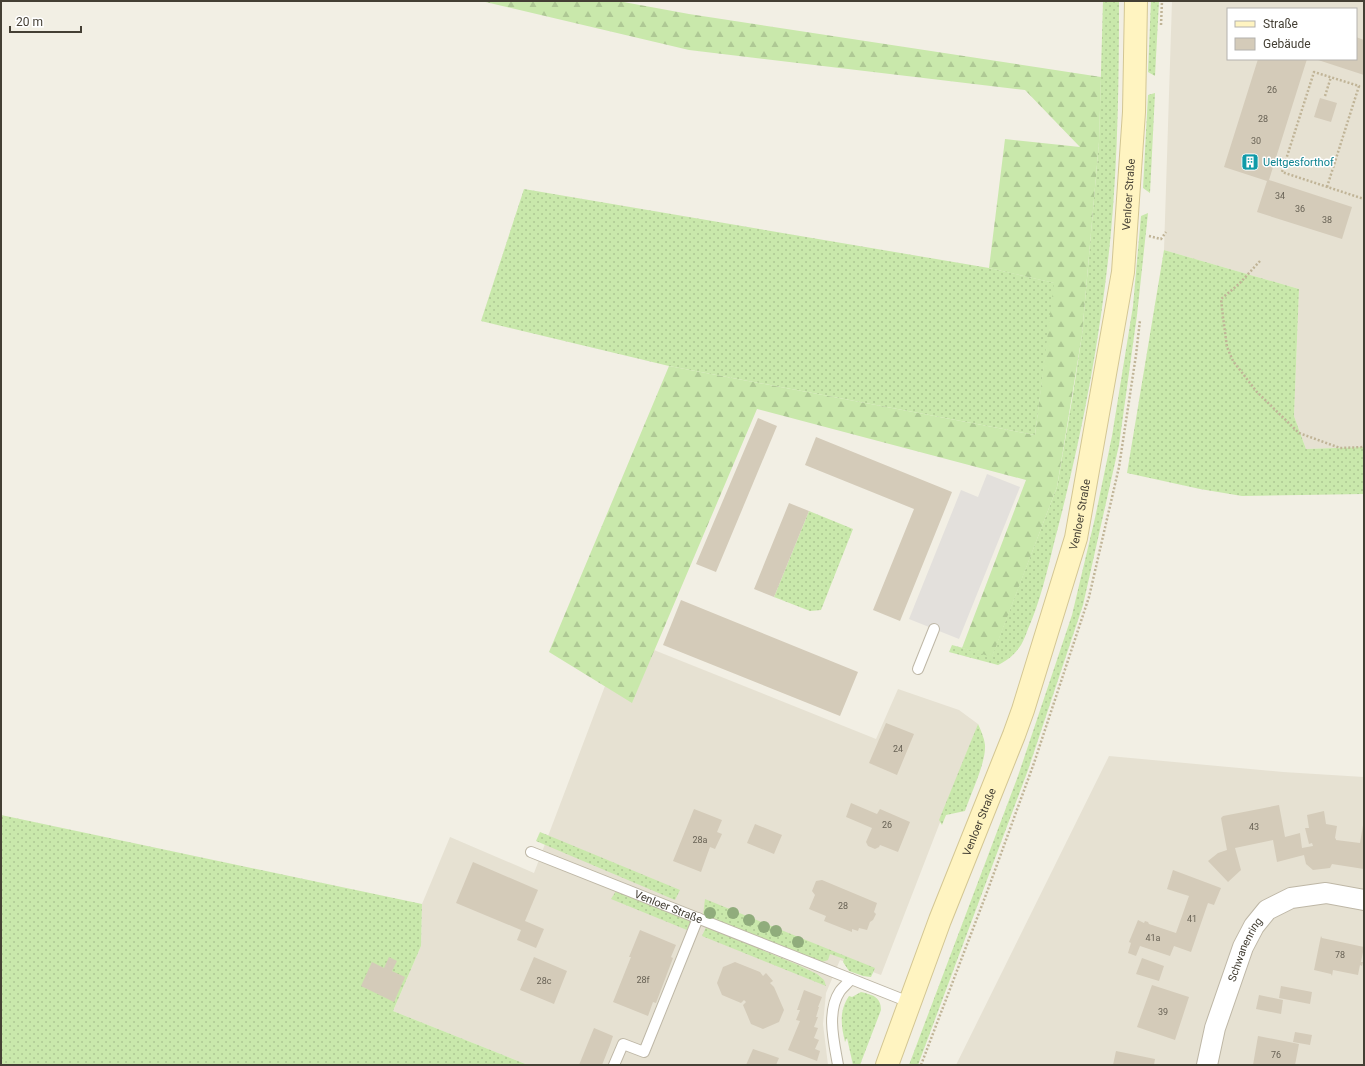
<svg xmlns="http://www.w3.org/2000/svg" width="1365" height="1066" font-family="Roboto,sans-serif">
	<style>
		.residential { fill: #e6e1d2; fill-rule: evenodd }
		.grass { fill: url(#grass-dots) }
		.forest { fill: url(#forest-firs) }
		.parking { fill: #e3e0dc }
		.building { fill: #d4cbb9 }
		.lines { fill: none; stroke-linecap: round; stroke-linejoin: round }
		.lane-casing { stroke: #beb7a6; stroke-width: 12 }
		.street-casing { stroke: #beb7a6; stroke-width: 22 }
		.secondary-casing { stroke: #d3c693; stroke-width: 24 }
		.path { stroke: #c0b497; stroke-width: 2.5; stroke-dasharray: 2 2; stroke-linecap: butt }
		.lane { stroke: #fff; stroke-width: 10 }
		.street { stroke: #fff; stroke-width: 20 }
		.secondary { stroke: #fff4c1; stroke-width: 22 }
		.tree { fill: #90ac7c }
		.labels { text-anchor: middle; stroke-width: 3; stroke-linejoin: round; paint-order: stroke }
		.number-label { font-size: 9px; fill: #686255 }
		.culture-label { font-size: 11px; fill: #0d838f; stroke: #fff; text-anchor: start }
		.street-label { font-size: 11px; fill: #443f34; stroke: #fff }
	</style>
	<defs>
		<pattern id="grass-dots" width="8" height="8" patternUnits="userSpaceOnUse"><rect width="8" height="8" fill="#c9e8ab"/><path d="M2 2h.1M6 6h.1" fill="none" stroke="#aec894" stroke-width="1.8" stroke-linecap="round"/></pattern>
		<pattern id="forest-firs" width="22" height="20" patternUnits="userSpaceOnUse"><rect width="22" height="20" fill="#c9e8ab"/><path d="M5 1l3.5 6h-7zM16 11l3.5 6h-7z" fill="#aec894"/></pattern>
	</defs>
	<rect width="100%" height="100%" fill="#f2efe4"/>
	<path class="residential" d="M1172,1H1364V447L1306,449L1294,416L1299,289L1164,250ZM1228,9H1356V59H1228Z
		M654,650L876,739L898,689L959,710L978,724L881,975L840,960L826,993L823,1024L828,1065H528L393,1011L421,946L422,904L450,837L534,873L605,686L632,702Z
		M1109,756L1283,772L1364,777V1065H956Z"/>
	<path class="grass" d="M1103,1H1119C1119,78 1118,155 1111,232C1101,337 1081,441 1054,543C1047,572 1040,602 1028,629C1026,634 1024,640 1021,645C1015,654 1008,660 998,665L949,652L952,645L992,656L1057,487L1073,394L1082,335L1099,142Z
		M1151,1H1159L1155,76L1148,72Z
		M1155,93L1150,193L1143,188L1148,95Z
		M524,189L989,268L1055,283L1035,435L669,366L481,321Z
		M1148,213L1137,315L1119,445L1083,605L1028,770L918,1065H909L1018,776L1072,615L1095,518L1112,436L1133,306L1141,216Z
		M1164,250L1299,289L1294,416L1306,449L1364,447V494L1242,496L1200,489L1127,473Z
		M809,511L853,529L821,610L810,611L774,597Z
		M978,724C981,731 984,737 985,745C986,763 971,793 965,811L946,815L942,825L939,820Z
		M1,815L422,904L421,946L393,1011L528,1065H1Z
		M540,832L680,890L675,900L536,841Z
		M616,891L691,921L687,930L611,899Z
		M705,899L875,968L871,977L863,976L849,971L843,962L844,959L830,954L828,960L822,962L799,955L703,915Z
		M706,927L796,964L817,974L824,980L826,986L702,936Z
		M861,992C873,995 881,997 881,1010L860,1065H853L847,1038L845,1042C841,1025 839,1011 849,996L852,997Z"/>
	<path class="forest" d="M481,1H618L689,14L1101,77L1099,142L1082,335L1057,487L992,657L962,648L1026,480L757,409L632,703L549,652L669,366L1035,435L1054,283L989,268L1005,139L1080,147L1025,90L689,50Z"/>
	<path class="parking" d="M987,474L1020,487L959,639L909,619L961,490L978,497Z"/>
	<path class="building" d="M1356,37L1364,40V75L1315,59H1356Z
		M1258,59H1307L1269,180L1352,207L1342,239L1257,212L1267,181L1224,167Z
		M1320,98L1337,103L1331,122L1314,117Z
		M758,418L777,426L716,572L696,564Z
		M816,437L952,492L900,621L873,610L914,509L805,465Z
		M789,503L809,511L774,597L754,589Z
		M681,600L858,672L840,716L663,645Z
		M886,723L914,734L897,775L869,763Z
		M851,803L877,814L880,809L910,822L898,852L880,845L879,847L875,849L868,846L866,842L872,828L846,817Z
		M1279,805L1285,837L1300,833L1302,848L1313,846L1312,843L1309,844L1305,828H1309L1307,815L1324,811L1326,824L1337,826L1335,838L1336,839V840L1360,843L1364,819V869L1332,864L1330,868L1313,870L1306,864L1304,855L1277,862L1273,840L1235,848L1241,870L1228,882L1208,861L1218,853L1227,850L1221,818L1223,816Z
		M694,809L722,820L717,832L722,834L715,849L710,847L701,872L673,861Z
		M755,824L782,835L774,854L747,843Z
		M473,862L538,890L525,921L544,929L536,948L517,940L521,930L456,903Z
		M1173,870L1221,888L1214,905L1208,903L1191,952L1174,946L1170,956L1140,946L1136,956L1128,953L1131,943L1129,942L1138,920L1144,923L1145,921L1148,922L1149,924L1176,933L1189,896L1167,889Z
		M822,880L877,903L874,912L876,914L873,920L870,922L867,930L859,928L858,931L852,929V932L824,921L826,916L809,909L815,895L812,891L816,881Z
		M640,930L676,945L671,957L673,958L656,1003L653,1002L648,1016L613,1002L631,957H629Z
		M1321,936L1322,938L1364,947L1361,962H1363L1362,966L1360,965L1358,975L1333,970L1332,976L1331,974L1314,970Z
		M389,957L397,961L392,971L405,977L394,1002L361,986L372,962L384,968Z
		M534,957L567,971L554,1004L520,990Z
		M1142,958L1164,966L1159,981L1136,974Z
		M735,962L760,972L763,976L766,973L773,981L770,983L774,987L784,1010L779,1022L763,1029L751,1024L743,1005L746,1002L744,1000L741,1003L722,995L717,983L723,967Z
		M1152,985L1189,997L1175,1040L1137,1027Z
		M1281,986L1312,992L1310,1004L1279,998Z
		M804,990L822,997L818,1007H819L816,1017H818L814,1027L818,1028L814,1038L819,1040L815,1049L820,1051L817,1061L788,1050L800,1021L796,1020L800,1010H797Z
		M1259,995L1283,1000L1281,1014L1256,1009Z
		M594,1028L613,1036L610,1045L602,1065H579Z
		M1295,1032L1312,1035L1310,1045L1293,1042Z
		M1258,1036L1299,1044L1295,1065H1253Z
		M753,1049L779,1058L776,1065H746Z
		M1116,1051L1155,1059L1154,1065H1113Z"/>
	<g class="lines">
		<g class="lane-casing">
			<g id="lane">
				<path d="M918,669L934,629"/>
				<path id="s1" d="M531,852L909,1002"/>
				<path d="M614,1065L623,1044L644,1052L698,918"/>
				<path d="M838,1065C834,1042 826,1012 840,991C843,987 848,983 851,979"/>
			</g>
		</g>
		<g class="street-casing">
			<g id="street">
				<path id="s2" d="M1207,1065L1215,1028L1243,947L1254,926L1267,910L1291,898L1326,893L1364,900"/>
			</g>
		</g>
		<g class="secondary-casing">
			<g id="secondary">
				<path id="s3" d="M887,1065L940,920L1014,735L1023,710L1076,538L1123,272L1134,112L1136,1"/>
			</g>
		</g>
		<path class="path" d="M1161,25L1162,1
			M1325,96L1331,77
			M1327,187L1359,86L1314,72L1282,172L1364,199
			M1149,236L1161,239L1166,232
			M1260,261L1239,284L1221,299L1223,317L1227,347L1233,361L1257,392L1299,433L1340,448L1364,447
			M921,1065L987,892L1034,763L1089,597L1119,467L1136,355L1140,320"/>
		<use href="#lane" class="lane"/>
		<use href="#street" class="street"/>
		<use href="#secondary" class="secondary"/>
	</g>
	<g class="tree">
		<circle cx="710" cy="913" r="6"/>
		<circle cx="733" cy="913" r="6"/>
		<circle cx="749" cy="920" r="6"/>
		<circle cx="764" cy="927" r="6"/>
		<circle cx="776" cy="931" r="6"/>
		<circle cx="798" cy="942" r="6"/>
	</g>
	<defs>
		<g id="building-square" transform="scale(0.9)"><rect x="-9" y="-9" width="18" height="18" rx="4" fill="#0f9aa8" stroke="#fff"/><path d="M-4-6H4V6H1V3H-1V6H-4ZM-2.5-4.3h1.7v1.8h-1.7ZM.8-4.3h1.7v1.8H.8ZM-2.5-1h1.7V.8h-1.7ZM.8-1h1.7V.8H.8Z" fill="#fff"/></g>
	</defs>
	<g fill-rule="evenodd">
		<use href="#building-square" x="1250" y="162"/>
	</g>
	<g class="labels">
		<g class="number-label">
			<text x="1272" y="93">26</text>
			<text x="1263" y="122">28</text>
			<text x="1256" y="144">30</text>
			<text x="1280" y="199">34</text>
			<text x="1300" y="212">36</text>
			<text x="1327" y="223">38</text>
			<text x="898" y="752">24</text>
			<text x="887" y="828">26</text>
			<text x="1254" y="830">43</text>
			<text x="700" y="843">28a</text>
			<text x="843" y="909">28</text>
			<text x="1192" y="922">41</text>
			<text x="1153" y="941">41a</text>
			<text x="1340" y="958">78</text>
			<text x="643" y="983">28f</text>
			<text x="544" y="984">28c</text>
			<text x="1163" y="1015">39</text>
			<text x="1276" y="1058">76</text>
		</g>
		<g class="culture-label">
			<text x="1263" y="166">Ueltgesforthof</text>
		</g>
		<g class="street-label">
			<text dy="4" stroke="none"><textPath href="#s3" startOffset="908">Venloer Straße</textPath></text>
			<text dy="4" stroke="none"><textPath href="#s3" startOffset="584">Venloer Straße</textPath></text>
			<text dy="4" stroke="none"><textPath href="#s3" startOffset="260">Venloer Straße</textPath></text>
			<text dy="4" stroke="none"><textPath href="#s1" startOffset="148">Venloer Straße</textPath></text>
			<text dy="4" stroke="none"><textPath href="#s2" startOffset="122">Schwanenring</textPath></text>
		</g>
	</g>
	<rect width="1365" height="1066" fill="none" stroke="#443f34" stroke-width="4"/>
	<rect x="1227" y="8" width="130" height="52" fill="#ffffff" stroke="#b4b2ae"/>
	<rect x="1235" y="21" width="20" height="6" fill="#fff4c1" stroke="#b4b2ae"/>
	<text x="1263" y="28" font-size="12" fill="#443f34">Straße</text>
	<rect x="1235" y="38" width="20" height="12" fill="#d4cbb9" stroke="#b4b2ae"/>
	<text x="1263" y="48" font-size="12" fill="#443f34">Gebäude</text>
	<path d="M10 26v6h71v-6" fill="none" stroke="#443f34" stroke-width="2"/>
	<text x="16" y="26" font-size="12" fill="#443f34" stroke="#ffffff" stroke-width="3" paint-order="stroke">20 m</text>
</svg>
